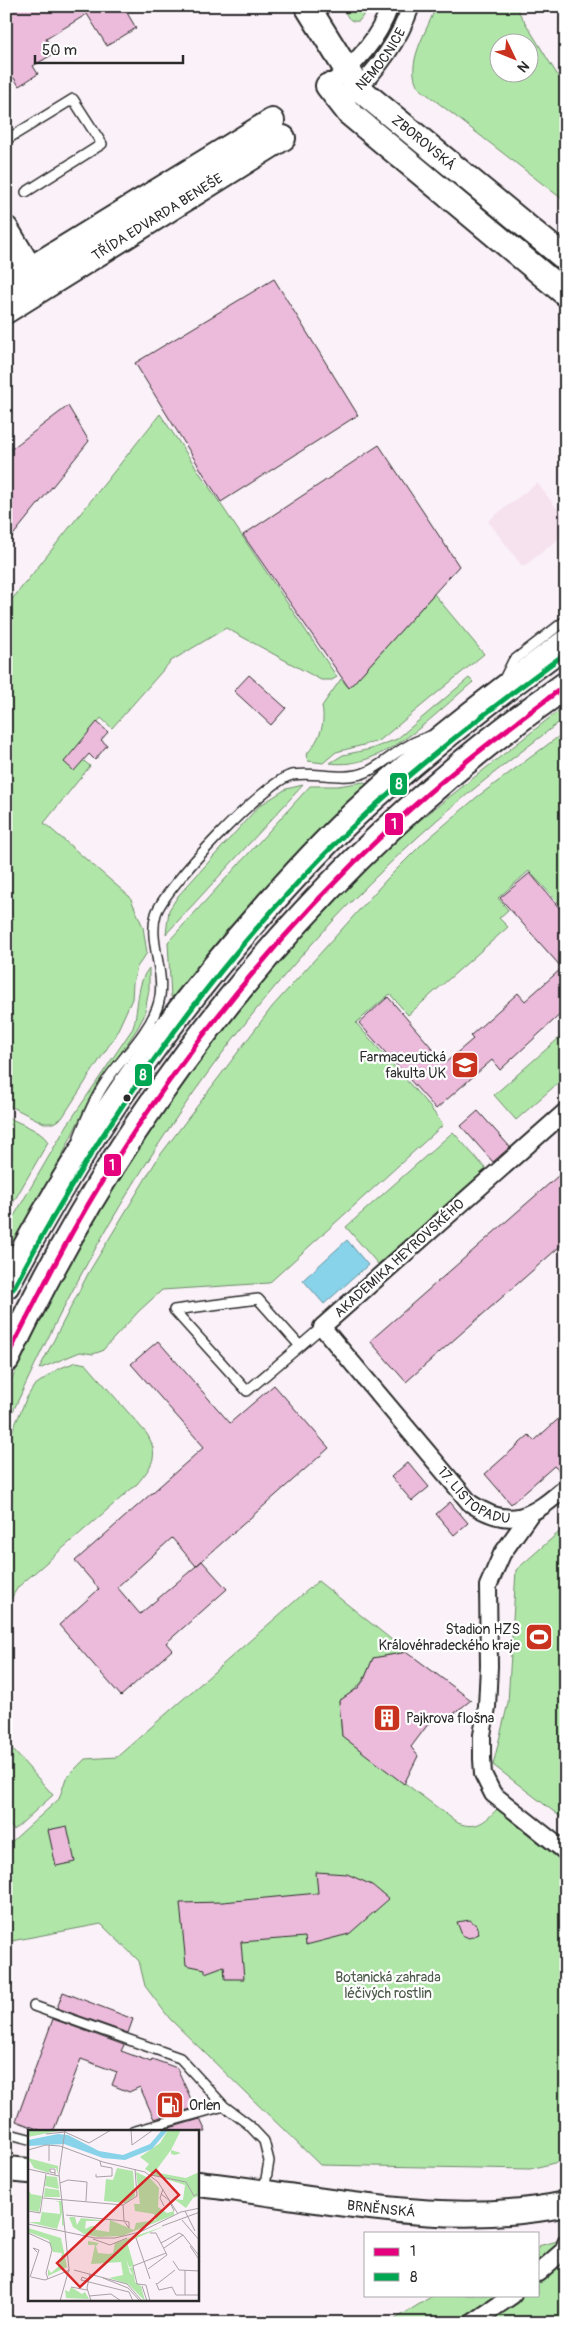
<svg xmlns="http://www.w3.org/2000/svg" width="572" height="2329" font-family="Pangolin,sans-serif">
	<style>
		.built { fill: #f6e1ef }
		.green { fill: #b0e7a9; stroke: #6e896a; fill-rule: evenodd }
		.water { fill: #88d3e9; stroke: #63909d }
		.building { fill: #ecbbdb; stroke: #2b2b2b }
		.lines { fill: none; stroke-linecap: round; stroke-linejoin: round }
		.lane-casing { stroke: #2b2b2b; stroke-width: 12 }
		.street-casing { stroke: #2b2b2b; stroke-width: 20 }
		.secondary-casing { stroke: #2b2b2b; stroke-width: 28 }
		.primary-casing { stroke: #2b2b2b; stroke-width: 30 }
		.lane { stroke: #fff; stroke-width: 9 }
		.street { stroke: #fff; stroke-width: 16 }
		.secondary { stroke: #fff; stroke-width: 24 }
		.primary { stroke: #fff; stroke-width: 26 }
		.bus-1-casing { stroke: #fff; stroke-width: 9 }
		.bus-2-casing { stroke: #fff; stroke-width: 9 }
		.bus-1 { stroke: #e5007d; stroke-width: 5 }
		.bus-2 { stroke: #00a651; stroke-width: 5 }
		.bus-dot { fill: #2b2b2b; stroke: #fff; stroke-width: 2 }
		.labels { text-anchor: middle; stroke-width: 4.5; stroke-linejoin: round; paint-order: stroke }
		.street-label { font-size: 14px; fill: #2b2b2b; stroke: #fff }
		.poi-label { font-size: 14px; fill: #2b2b2b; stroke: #fff; text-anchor: end }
		.park-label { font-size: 14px; fill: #4c5a4a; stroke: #fff }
		.inset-road { fill: none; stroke: #a8a2a6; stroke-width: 1 }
		.view { fill: #d62828; fill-opacity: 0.15; stroke: #d62828; stroke-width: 2.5 }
		.inset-edge { fill: none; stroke: #2b2b2b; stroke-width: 2.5 }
		.line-badge { stroke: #fff; stroke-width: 2 }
		.badge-label { font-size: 14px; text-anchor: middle; font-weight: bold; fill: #fff }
	</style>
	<rect width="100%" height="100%" fill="#fbf1f8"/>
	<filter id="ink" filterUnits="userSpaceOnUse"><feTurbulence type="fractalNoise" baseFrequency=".02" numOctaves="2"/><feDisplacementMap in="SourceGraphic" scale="10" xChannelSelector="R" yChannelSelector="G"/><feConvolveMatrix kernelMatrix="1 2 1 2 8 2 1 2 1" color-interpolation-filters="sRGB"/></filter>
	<g filter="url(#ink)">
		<path class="built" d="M537,483L566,520V533L523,567L488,521Z"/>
		<path class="green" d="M342,6H370L359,21C348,23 347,15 342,6Z
			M436,6H515L566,89V202L419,88C403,65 428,30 436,6ZM500,42H530V72H500Z
			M160,414L337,677L332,680H321L226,628L171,661L112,728L101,718L73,752L90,766L44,823L130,897L143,927L147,953L137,967L133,983L132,999L115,1036L62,1118L53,1123H44L6,1104V607Z
			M434,594L484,654L379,741L336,752L323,763L308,761L306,755C319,740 326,726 322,706L341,679L349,688Z
			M469,678L473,682C435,713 384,771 330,763L343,755L371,749L397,739Z
			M566,705V717C516,756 466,793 419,836C237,1002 106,1203 6,1427V1391L72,1256L109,1192L152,1127L210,1045L277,963L376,859L410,828Z
			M566,731V911L529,871L498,898L508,910L499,918L508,927L408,1015L390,994L356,1023L430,1107L443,1125L269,1283L162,1290L139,1311L102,1351L93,1354L80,1352L39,1369L89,1272L158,1158L272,1007L387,879L422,844L477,797Z
			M364,782L368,785L175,997H171L168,942L310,786H338Z
			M303,785L166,934L169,910L178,896L259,806L286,789Z
			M149,968V990L144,1016L137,1029L88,1101L53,1175L6,1254V1230L66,1127L133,1028C139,1009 136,983 149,968Z
			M566,1032V1076L516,1120L494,1095Z
			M6,1116C19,1124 40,1129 48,1142L6,1215V1136L12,1126L6,1123Z
			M453,1132L486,1169L378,1264L346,1227Z
			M76,1362L86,1364L147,1434C160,1456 152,1466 137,1484L18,1587L9,1602L6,1629V1446L26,1399L34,1386L58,1369Z
			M566,1526V1821L493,1765L508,1703L516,1570Z
			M318,1581L407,1652L373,1658C364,1682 360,1687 339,1701L342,1736L458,1823C476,1830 485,1822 497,1809L566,1865V2160L530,2169L320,2165L170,2019L145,1986L139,1961L101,1924L6,1942V1855L13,1849L9,1844L59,1799L66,1778L85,1759L117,1757Z
			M6,1742L53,1795L14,1830L6,1821Z
			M566,2239V2323H389L434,2295H538V2246Z"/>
		<path class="water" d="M347,1240L368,1265L324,1304L303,1280Z"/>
		<path class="building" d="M6,6H123L136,28L107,46L87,14L46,39L55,53L33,66L38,74L19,86L14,78L6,83Z
			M274,279L358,415L221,502L135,363Z
			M68,406L89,441L6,544V453Z
			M379,445L459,566L349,688L243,535Z
			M249,675L286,708L271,725L234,691Z
			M97,722L108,732L101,740L107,745L95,760L89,754L74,771L64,762Z
			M530,873L566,916V1009L500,1070L492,1060L436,1109L359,1023L388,997L445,1063L473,1039L470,1036L518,993L525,1001L562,968L500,898Z
			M478,1111L510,1147L493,1162L461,1126Z
			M566,1169V1241L406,1382L370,1341Z
			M158,1341L230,1423L274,1385L329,1448L196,1566L172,1538L117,1587L140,1614L202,1561L227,1589L166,1643L172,1650L121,1696L59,1625L99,1589L75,1561L204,1447L131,1364Z
			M566,1412V1477L554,1466L511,1504L485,1474L529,1435L534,1441Z
			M408,1462L429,1487L412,1501L391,1477Z
			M450,1502L468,1523L454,1535L436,1514Z
			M407,1652L471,1700L446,1720L435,1715L411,1747L418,1756L404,1784L342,1736L339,1701L358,1688L364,1680L373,1658Z
			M67,1826L75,1862L56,1866L48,1830Z
			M316,1872L347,1874L372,1885L389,1899L349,1934L306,1945L305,1937L241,1942L244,1979H225L224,1966L205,1973V1969L186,1965L180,1903L223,1902L318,1893Z
			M470,1920L476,1925L479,1934L469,1938L462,1935L457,1922Z
			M63,1992L133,2019L128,2033L57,2008Z
			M53,2019L124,2045L121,2051L151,2062L152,2059L177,2068L195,2108L154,2119L140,2087L129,2092L112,2085L117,2072L81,2059L53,2132H45L16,2121Z
			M200,2119L206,2132L159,2131Z"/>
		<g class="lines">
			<g class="lane-casing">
				<path id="lane" d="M6,140L73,99L102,144L26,192
					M504,679L513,661L566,620
					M79,1137C86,1119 93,1102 103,1086C120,1059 146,1037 157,1008C169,976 147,944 156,914C163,889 266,780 292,775C316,771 341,781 364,773C381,767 393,753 409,745C415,741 423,739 430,736
					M300,1346L247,1391L174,1310L258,1299L300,1346L322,1327
					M34,2006L180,2058L224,2106L248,2124L264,2141L269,2161L264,2191
					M132,2132L224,2106
					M6,2133L29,2139"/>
			</g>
			<g class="street-casing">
				<g id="street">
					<path d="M328,86C356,64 378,40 390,6"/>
					<path id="s1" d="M351,94C378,70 399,40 411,6"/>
					<path id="s2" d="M566,1111L322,1327L470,1503C511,1531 533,1516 566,1487"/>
					<path d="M531,1513L502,1554L488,1586L489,1666L487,1707L482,1735V1759L483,1774L493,1794L566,1852"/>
					<path d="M538,2273L564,2250L566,2243"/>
					<path d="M472,2323L513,2295"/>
				</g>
			</g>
			<g class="secondary-casing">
				<g id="secondary">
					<path id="s3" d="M307,6L358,88L566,259"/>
					<path d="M328,86L349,113L566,294"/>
					<path d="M6,229L30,269L43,276"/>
					<path d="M6,284L272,121"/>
					<path id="s4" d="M6,311L283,138"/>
					<path d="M6,2169L29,2171"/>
					<path id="s5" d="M198,2184C319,2197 444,2230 566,2204"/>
				</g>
			</g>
			<g class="primary-casing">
				<path id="primary" d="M6,1285C76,1150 162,1025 262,912C292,878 322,845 355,814C421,752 493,697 566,643
					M6,1359C132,1091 322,855 566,685"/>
			</g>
			<use href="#lane" class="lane"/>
			<use href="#street" class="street"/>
			<use href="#secondary" class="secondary"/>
			<use href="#primary" class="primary"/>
			<g class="bus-1-casing">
				<path id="bus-1" d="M6,1359C40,1292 73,1226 113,1164C192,1040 286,925 393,825C447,774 506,730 566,685"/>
			</g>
			<g class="bus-2-casing">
				<path id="bus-2" d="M13,1289C102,1122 212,964 348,831C415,766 490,709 566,653"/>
			</g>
			<use href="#bus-1" class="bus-1"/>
			<use href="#bus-2" class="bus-2"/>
		</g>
	</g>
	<defs>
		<g id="university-square" transform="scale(1.4375)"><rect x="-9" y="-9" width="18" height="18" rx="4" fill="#c8321e" stroke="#fff"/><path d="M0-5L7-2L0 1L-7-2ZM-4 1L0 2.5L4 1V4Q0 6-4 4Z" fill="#fff"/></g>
		<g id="stadium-square" transform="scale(1.4375)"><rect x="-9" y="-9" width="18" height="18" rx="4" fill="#c8321e" stroke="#fff"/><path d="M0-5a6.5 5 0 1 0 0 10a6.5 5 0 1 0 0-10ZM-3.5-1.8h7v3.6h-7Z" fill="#fff"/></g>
		<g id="building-square" transform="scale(1.4375)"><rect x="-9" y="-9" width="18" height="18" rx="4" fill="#c8321e" stroke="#fff"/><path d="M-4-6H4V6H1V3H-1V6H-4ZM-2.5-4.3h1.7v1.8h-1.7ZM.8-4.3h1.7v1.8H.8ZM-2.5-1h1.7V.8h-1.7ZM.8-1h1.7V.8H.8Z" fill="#fff"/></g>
		<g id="fuel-square" transform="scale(1.4375)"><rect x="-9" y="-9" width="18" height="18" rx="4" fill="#c8321e" stroke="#fff"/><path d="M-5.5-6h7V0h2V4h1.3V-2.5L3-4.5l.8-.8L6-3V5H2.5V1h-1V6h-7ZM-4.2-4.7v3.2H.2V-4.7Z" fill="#fff"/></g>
	</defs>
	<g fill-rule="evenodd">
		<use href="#university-square" x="465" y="1065"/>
		<use href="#stadium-square" x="539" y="1637"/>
		<use href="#building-square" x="387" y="1718"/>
		<use href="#fuel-square" x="170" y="2105"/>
	</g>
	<circle class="bus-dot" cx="127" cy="1098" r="4.5"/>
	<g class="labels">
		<g class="street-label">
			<text dy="5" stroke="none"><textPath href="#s1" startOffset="46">NEMOCNICE</textPath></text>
			<text dy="5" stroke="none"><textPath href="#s3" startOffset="182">ZBOROVSKÁ</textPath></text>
			<text dy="5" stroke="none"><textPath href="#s4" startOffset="178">TŘÍDA EDVARDA BENEŠE</textPath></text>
			<text transform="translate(399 1258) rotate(-42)" y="5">AKADEMIKA HEYROVSKÉHO</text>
			<text dy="5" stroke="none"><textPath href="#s2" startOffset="555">17. LISTOPADU</textPath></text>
			<text dy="5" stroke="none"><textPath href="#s5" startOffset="185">BRNĚNSKÁ</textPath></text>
		</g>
		<g class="poi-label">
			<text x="446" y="1062">Farmaceutická<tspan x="446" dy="16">fakulta UK</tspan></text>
			<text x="520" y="1634">Stadion HZS<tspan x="520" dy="16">Královéhradeckého kraje</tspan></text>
			<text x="406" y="1723" text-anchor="start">Pajkrova flošna</text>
			<text x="189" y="2110" text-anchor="start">Orlen</text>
		</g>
		<g class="park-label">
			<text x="388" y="1982">Botanická zahrada<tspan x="388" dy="16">léčivých rostlin</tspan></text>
		</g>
	</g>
	<g transform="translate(28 2130)">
		<rect width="171" height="171" fill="#fbf1f8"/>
		<path d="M0,0H35L0,7ZM140,0H153L143,20L153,23L147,25L143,24V20L129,39L131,43L158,48L171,42V66L165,68L158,78L146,69L155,70L157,55L128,46L117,39L121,34L112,27L132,13ZM0,28L30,36V44L28,38H22L21,43L6,38ZM89,38L105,41L107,66L98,73L76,71L78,49L85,50ZM108,42L123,49L131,58L130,77L139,83L146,81V85L94,106L71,107L49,103L56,104L45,97L41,87H47L49,95L53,88L79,91H58L57,99L63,96H68V100L81,102L82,90L106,100L108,93L128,90L126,84L107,81L106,74H112ZM18,46L29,47L31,59L17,56ZM17,58L31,60L32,67H16ZM0,59L3,64L14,66L11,82L0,80ZM16,69L14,82L32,84L31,72L27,71H34L36,96L34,95V83L29,99L0,92H12ZM137,96L99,112L106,136L101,137L98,129L102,143L105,145L101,138L105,137L107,152L113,156L117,171L100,154L81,148L95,145L93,132L63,134L67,115H60V111L71,113L68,116L70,123L81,124L85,123L87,113ZM0,98L33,108L39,137L20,146V139L23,143L31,136L34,123L25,122L21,110L0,102ZM43,157L54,164L57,162L61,169L38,168L37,160L41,162Z" fill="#b0e7a9"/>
		<path d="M134,0H140L124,19L97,30L75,28L36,14L0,16V10L30,4L40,5L71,21L95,25L122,14Z" fill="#88d3e9"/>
		<path class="inset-road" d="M103,0L104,15L125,0M37,2L61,13L83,0M18,4L37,2M0,20L18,15L32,16L75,32L117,42L130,52L150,84M21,31V15M0,39L31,46M68,44V47L84,46V38L73,36L72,31M27,45V39H22V42L27,43M123,45L158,52L166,66L169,64M32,53L40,50L59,52L58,71M135,59L132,68L136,76M133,64L141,70L146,81M15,68L95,75L96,91M95,75L109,66L107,39M0,81L12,83L18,44M157,81L167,101M38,85L96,91M154,90L172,111M96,91L101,98V92L97,91M0,94L67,108H87L112,102L153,82L172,78M134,96L172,82M0,103L22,113L24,120L18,143L20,149M155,105L172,127M108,108L122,149M65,109L82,115L99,108M133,113L151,103L155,105M162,116L172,131M136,118L155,105M145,131L151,140L172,141M120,139L139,125L128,103H122M46,140L99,154L114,171M157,140V165M62,144L59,158L63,171M2,147L11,120L5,118L9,122M3,147L17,150L42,140M75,148L100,158L112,171M59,149L54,147L53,150L101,162L105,171M128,153L131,160L144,157L148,165H171M129,154L147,140M114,156L119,171M43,157L59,160M61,166L83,164L93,171M32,171L41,139L31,44L37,0M122,171L118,155L109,154L105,136L138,123"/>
		<path class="view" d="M128,40L151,65L52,157L29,133Z"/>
		<rect width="171" height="171" class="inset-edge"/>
	</g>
	<g class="line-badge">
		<rect x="389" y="772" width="19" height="24" rx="5" fill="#00a651"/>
		<rect x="384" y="812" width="20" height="24" rx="5" fill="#e5007d"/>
		<rect x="134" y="1063" width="19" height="24" rx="5" fill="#00a651"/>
		<rect x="103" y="1153" width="19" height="24" rx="5" fill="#e5007d"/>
	</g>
	<g class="badge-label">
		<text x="399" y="789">8</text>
		<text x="394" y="829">1</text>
		<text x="143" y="1080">8</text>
		<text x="112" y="1170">1</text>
	</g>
	<rect width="572" height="2329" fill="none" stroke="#fff" stroke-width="25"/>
	<rect x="12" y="12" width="547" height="2304" fill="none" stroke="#2b2b2b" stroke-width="2" filter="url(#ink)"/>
	<rect x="364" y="2232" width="175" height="65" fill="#ffffff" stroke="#aaaaaa"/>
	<rect x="374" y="2248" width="25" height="8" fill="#e5007d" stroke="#aaaaaa"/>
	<text x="410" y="2256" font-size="15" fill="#2b2b2b">1</text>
	<rect x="374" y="2273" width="25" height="8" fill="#00a651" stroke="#aaaaaa"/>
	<text x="410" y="2282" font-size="15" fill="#2b2b2b">8</text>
	<g transform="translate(514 58) rotate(133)"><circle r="24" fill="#ffffff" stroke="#aaaaaa"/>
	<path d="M0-4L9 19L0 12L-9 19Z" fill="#c8321e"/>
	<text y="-8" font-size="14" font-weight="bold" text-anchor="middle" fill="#2b2b2b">N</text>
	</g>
	<path d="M35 55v8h148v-8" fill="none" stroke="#2b2b2b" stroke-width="2.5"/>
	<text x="42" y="55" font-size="15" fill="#2b2b2b" stroke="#ffffff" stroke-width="4" paint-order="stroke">50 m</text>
</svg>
